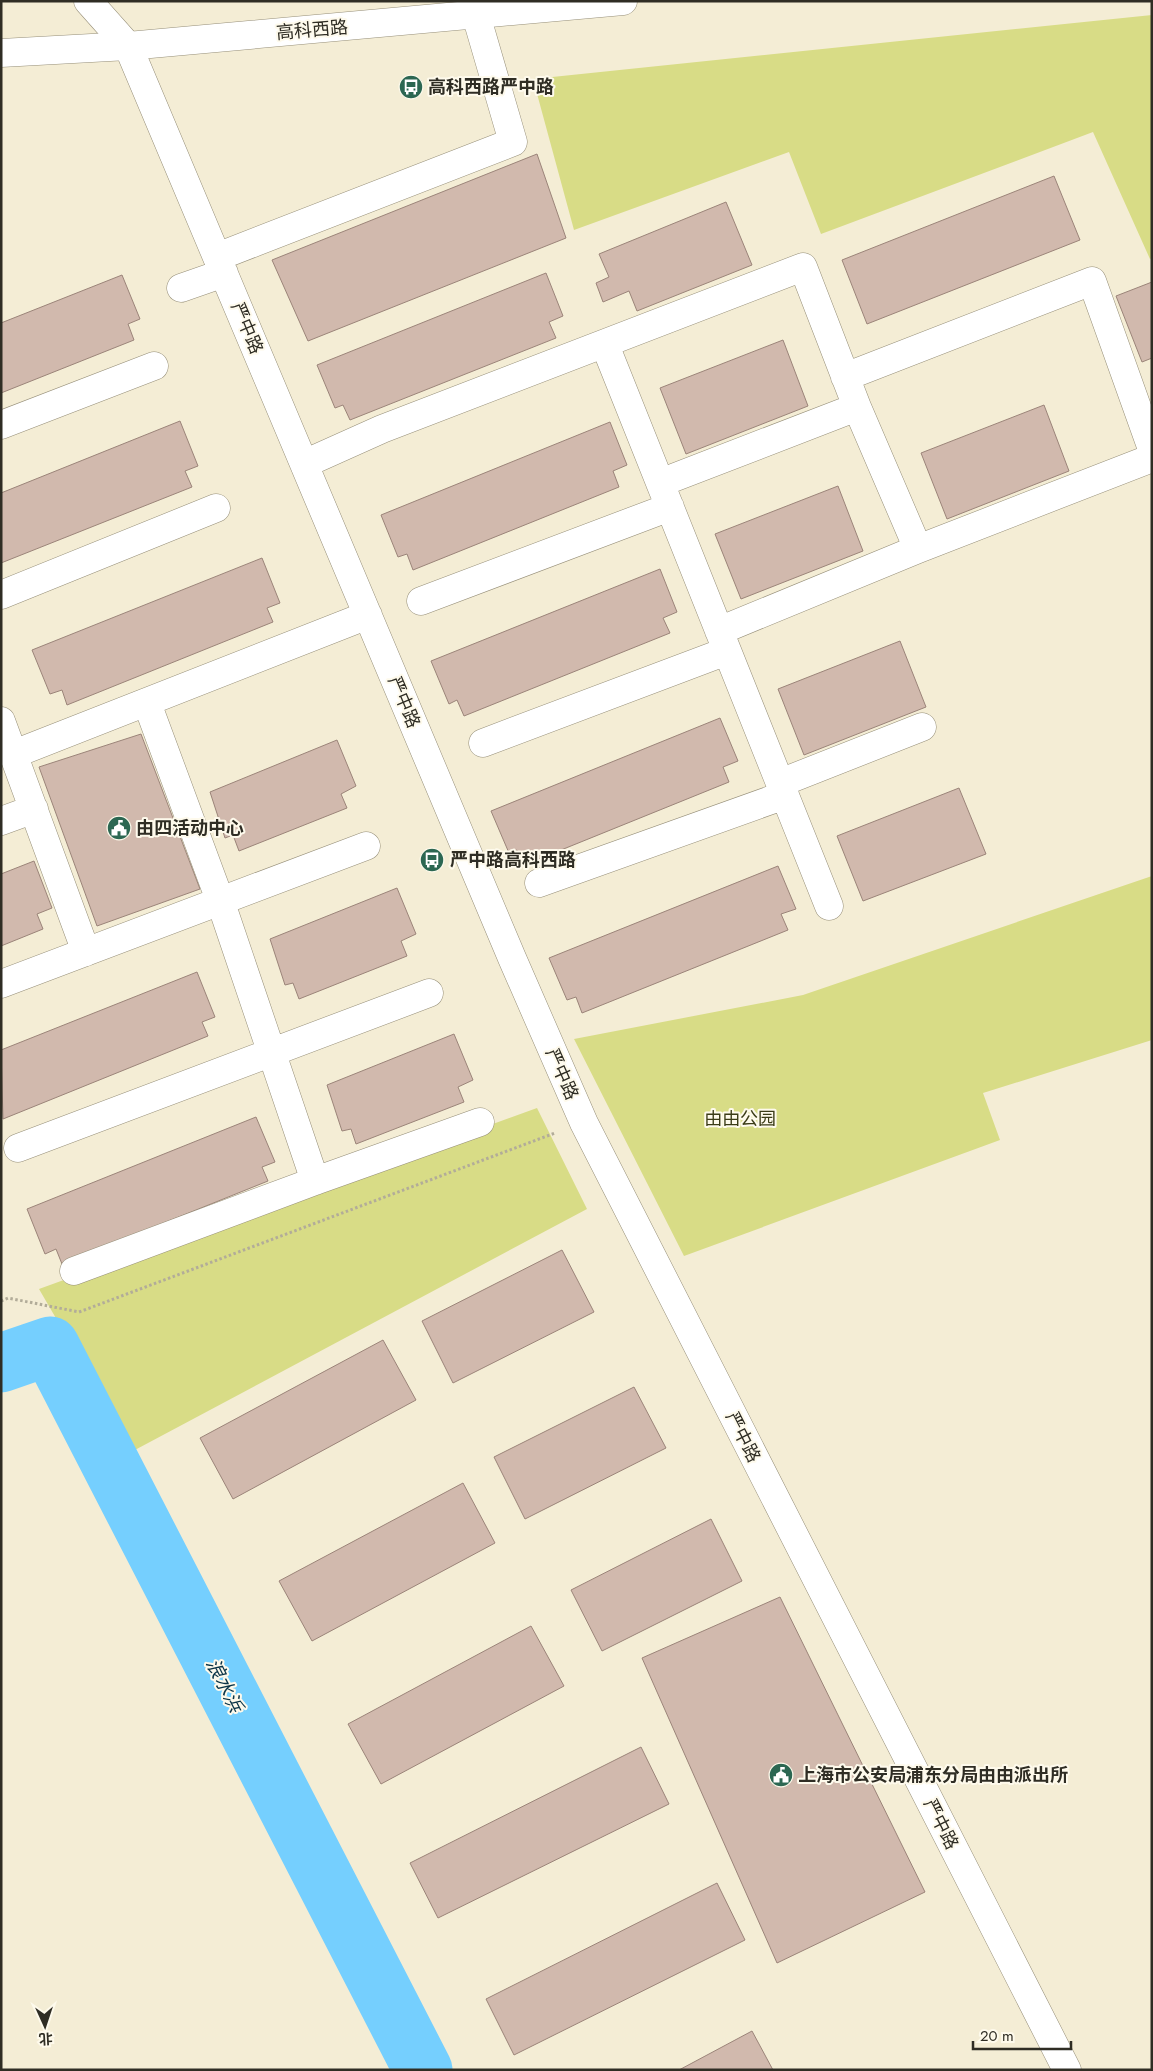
<svg xmlns="http://www.w3.org/2000/svg" width="1153" height="2071" font-family="Jost,'Noto Sans SC',sans-serif">
	<style>
		.green { fill: #d8dc86 }
		.lines { fill: none; stroke-linecap: round; stroke-linejoin: round }
		.river { stroke: #75cffe; stroke-width: 59 }
		.building { fill: #d1b9ad; stroke: #9b8479 }
		.minor-casing { stroke: #968f79; stroke-width: 29 }
		.major-casing { stroke: #968f79; stroke-width: 29 }
		.path { stroke: #b2ac99; stroke-width: 3; stroke-dasharray: 2.5 2.5; stroke-linecap: butt }
		.minor { stroke: #fff; stroke-width: 28 }
		.major { stroke: #fff; stroke-width: 28 }
		.labels { text-anchor: middle; stroke-width: 4; stroke-linejoin: round; paint-order: stroke }
		.street-label { font-size: 18px; fill: #2f2d24; stroke: #fefaec }
		.poi-label { font-size: 18px; font-weight: bold; fill: #2f2d24; stroke: #fefaec; text-anchor: start }
		.park-label { font-size: 18px; fill: #3b3c17; stroke: #fefaec }
		.water-label { font-size: 19px; font-style: italic; fill: #0b3447; stroke: #fefaec }
	</style>
	<rect width="100%" height="100%" fill="#f4edd5"/>
	<path class="green" d="M1152,15V258L1150,259L1093,132L821,234L789,152L574,230L533,79Z
		M1152,876V1040L983,1093L1000,1140L684,1256L574,1039L803,995Z
		M537,1108L587,1209L133,1451L39,1289Z"/>
	<g class="lines">
		<path class="river" d="M1,1363L50,1346L423,2070"/>
	</g>
	<path class="building" d="M537,154L566,238L308,341L272,260Z
		M1054,176L1080,240L867,324L842,260Z
		M726,202L752,265L637,311L629,291L603,302L596,283L609,277L599,254Z
		M546,273L563,316L549,322L556,338L350,420L343,405L335,408L317,365Z
		M122,275L140,319L128,324L134,340L1,393V323Z
		M1152,282V358L1142,362L1116,296Z
		M783,340L808,406L686,454L660,388Z
		M1044,405L1069,471L947,519L921,453Z
		M180,421L198,466L185,471L192,487L1,563V493Z
		M610,422L627,465L613,471L619,487L413,570L407,554L398,557L381,515Z
		M838,486L863,551L741,599L715,534Z
		M262,558L280,603L267,608L273,622L67,705L62,690L50,694L32,650Z
		M660,569L677,612L663,618L670,633L464,716L457,700L449,704L431,661Z
		M900,641L926,707L804,755L778,689Z
		M720,718L738,761L723,767L729,782L524,865L517,850L509,853L491,811Z
		M141,734L200,889L97,926L39,767Z
		M337,740L356,786L341,794L347,808L239,851L233,835L225,838L210,792Z
		M959,788L986,854L863,901L837,836Z
		M34,861L52,908L37,914L43,929L1,946V874Z
		M778,866L796,909L781,914L788,930L582,1013L576,997L567,1000L549,958Z
		M397,888L416,934L401,941L407,956L299,999L293,983L285,985L270,939Z
		M197,972L215,1017L202,1022L208,1036L3,1119L1,1050Z
		M454,1034L473,1080L458,1087L464,1102L356,1144L351,1129L342,1131L327,1085Z
		M256,1117L275,1162L262,1167L268,1181L62,1264L56,1249L45,1254L27,1209Z
		M562,1250L594,1312L453,1383L422,1321Z
		M383,1340L416,1400L233,1499L200,1438Z
		M634,1387L666,1448L525,1519L494,1457Z
		M463,1483L495,1543L312,1641L279,1581Z
		M711,1519L742,1581L602,1651L571,1590Z
		M780,1597L925,1892L777,1963L642,1658Z
		M531,1626L564,1686L381,1784L348,1724Z
		M641,1747L669,1804L438,1918L410,1863Z
		M717,1883L745,1940L514,2055L486,1999Z
		M752,2031L773,2070H679Z"/>
	<g class="lines">
		<g class="minor-casing">
			<path id="minor" d="M88,1L128,46L512,958L584,1123L1067,2070
				M217,257L513,142L476,15
				M181,288L224,273
				M605,345L829,906
				M845,377L1092,281L1152,449
				M1,425L154,366
				M304,464L382,429L803,267L857,407L918,549
				M660,483L857,407
				M1,595L216,508
				M421,601L670,507
				M719,631L918,549L1152,458
				M147,703L221,903L315,1181
				M1,721L86,952
				M483,743L727,651
				M14,754L368,615
				M780,783L922,727
				M1,821L34,809
				M539,883L785,795
				M1,984L366,846
				M18,1148L429,993
				M74,1271L315,1181L480,1122"/>
		</g>
		<g class="major-casing">
			<path id="major" d="M1,53L128,46L623,1"/>
		</g>
		<path class="path" d="M1,1301L8,1298L79,1312L555,1133"/>
		<use href="#minor" class="minor"/>
		<use href="#major" class="major"/>
	</g>
	<defs>
		<g id="bus-disc" transform="scale(1.25)"><circle r="9.5" fill="#2c6752" stroke="#fefaec"/><path d="M-5-6H5V4H4V6H2V4H-2V6H-4V4H-5ZM-3.5-4V0h7V-4ZM-3.5 1.2v1.5H-2V1.2ZM2 1.2v1.5H3.5V1.2Z" fill="#fff"/></g>
		<g id="civic-disc" transform="scale(1.25)"><circle r="9.5" fill="#2c6752" stroke="#fefaec"/><path d="M-.6-6.5H3V-4.5H.6V-3L4-1V1h2V6H-6V1h2V-1L-.6-3ZM-1.2 2.5V6h2.4V2.5Z" fill="#fff"/></g>
	</defs>
	<g fill-rule="evenodd">
		<use href="#bus-disc" x="411" y="87"/>
		<use href="#civic-disc" x="119" y="828"/>
		<use href="#bus-disc" x="432" y="860"/>
		<use href="#civic-disc" x="781" y="1775"/>
	</g>
	<g class="labels">
		<g class="street-label">
			<text transform="translate(312 30) rotate(-5)" y="6">高科西路</text>
			<text transform="translate(247 328) rotate(67)" y="6">严中路</text>
			<text transform="translate(404 702) rotate(67)" y="6">严中路</text>
			<text transform="translate(562 1074) rotate(66)" y="6">严中路</text>
			<text transform="translate(743 1437) rotate(63)" y="6">严中路</text>
			<text transform="translate(941 1824) rotate(63)" y="6">严中路</text>
		</g>
		<g class="poi-label">
			<text x="428" y="93">高科西路严中路</text>
			<text x="136" y="834">由四活动中心</text>
			<text x="450" y="866">严中路高科西路</text>
			<text x="798" y="1781">上海市公安局浦东分局由由派出所</text>
		</g>
		<g class="park-label">
			<text x="740" y="1125">由由公园</text>
		</g>
		<g class="water-label">
			<text transform="translate(225 1685) rotate(63)" y="7">浪水浜</text>
		</g>
	</g>
	<rect width="1153" height="2071" fill="none" stroke="#2f2d24" stroke-width="5"/>
	<g transform="translate(45 2026) rotate(177)" stroke="#fefaec" stroke-width="4" paint-order="stroke">
	<path d="M0-4L9 19L0 12L-9 19Z" fill="#2f2d24"/>
	<text y="-8" font-size="14" font-weight="bold" text-anchor="middle" fill="#2f2d24">北</text>
	</g>
	<path d="M973 2041v8h98v-8" fill="none" stroke="#2f2d24" stroke-width="2.5"/>
	<text x="980" y="2041" font-size="15" fill="#2f2d24" stroke="#fefaec" stroke-width="4" paint-order="stroke">20 m</text>
</svg>
